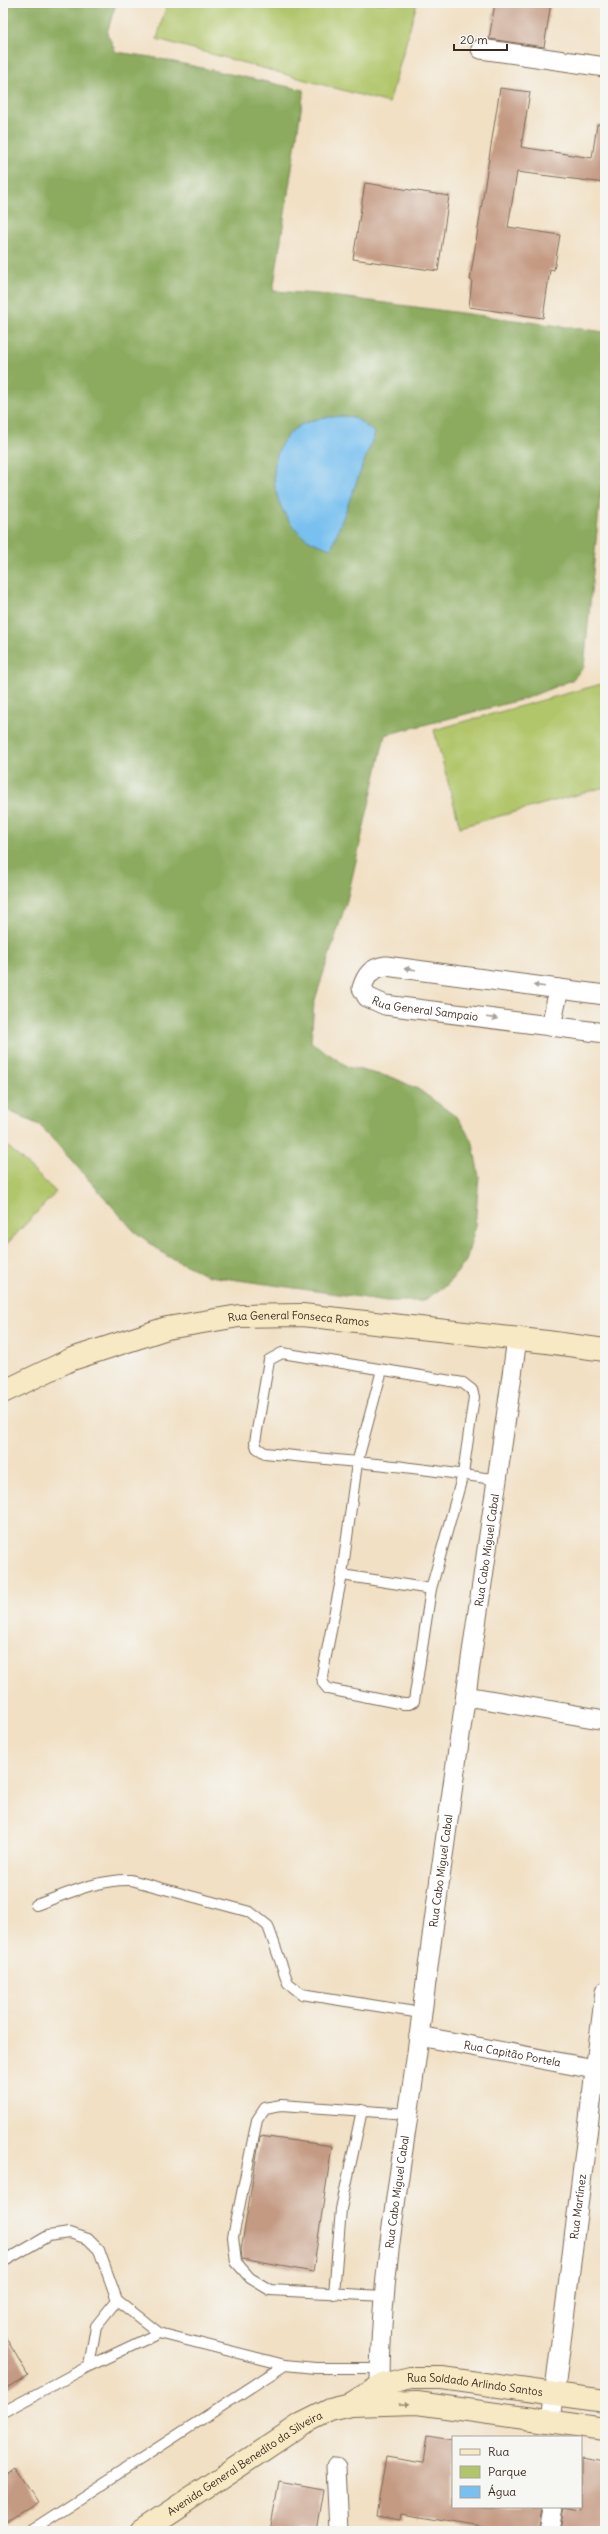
<svg xmlns="http://www.w3.org/2000/svg" width="608" height="2534" font-family="Delius,sans-serif">
	<style>
		.green { fill: #b1c66b; stroke: #767844 }
		.forest { fill: #8cab5f; stroke: #646a3e }
		.water { fill: #77c0f0; stroke: #597587 }
		.building { fill: #c49a82 }
		.lines { fill: none; stroke-linecap: round; stroke-linejoin: round }
		.lane-casing { stroke: #7b6a58; stroke-width: 12 }
		.street-casing { stroke: #7b6a58; stroke-width: 21 }
		.secondary-casing { stroke: #7b6a58; stroke-width: 24 }
		.lane { stroke: #fff; stroke-width: 10 }
		.street { stroke: #fff; stroke-width: 19 }
		.secondary { stroke: #f7e9c3; stroke-width: 22 }
		.oneway { fill: #a79f9a }
		.oneway2 { fill: #998a70 }
		.labels { text-anchor: middle; stroke-width: 3.5; stroke-linejoin: round; paint-order: stroke }
		.street-label { font-size: 11px; fill: #3b2a1e; stroke: #f6f6f2 }
	</style>
	<rect width="100%" height="100%" fill="#f6f6f2"/>
	<filter id="ink" filterUnits="userSpaceOnUse"><feTurbulence type="fractalNoise" baseFrequency=".025" numOctaves="2"/><feDisplacementMap in="SourceGraphic" scale="8" xChannelSelector="R" yChannelSelector="G"/><feConvolveMatrix kernelMatrix="1 2 1 2 8 2 1 2 1" color-interpolation-filters="sRGB"/></filter>
	<filter id="wash" filterUnits="userSpaceOnUse"><feTurbulence type="fractalNoise" baseFrequency=".012" numOctaves="4" result="noise"/><feDisplacementMap in="SourceGraphic" scale="16" xChannelSelector="R" yChannelSelector="G"/><feGaussianBlur stdDeviation="0.9" result="paint"/><feColorMatrix in="noise" values="0 0 0 0 0 0 0 0 0 0 0 0 0 0 0 0 0 1.4 0 .05"/><feComposite in="paint" operator="in"/></filter>
	<g filter="url(#wash)">
		<rect width="100%" height="100%" fill="#f1e0c4"/>
		<path class="green" d="M167,3H417L389,103L157,39Z
			M605,683V787L460,827L434,730Z
			M3,1142L56,1192L3,1248Z"/>
		<path class="forest" d="M3,3H116L107,33L116,52L151,57L304,90L273,291L317,294L605,332V447L584,667L572,680L524,699L385,735L347,900L314,1003L311,1042L348,1067L394,1078L418,1089L458,1118L473,1143L479,1177L475,1227L466,1261L448,1284L423,1301H387L209,1276L167,1256L134,1231L41,1126L3,1108Z"/>
		<path class="water" d="M343,416L354,417L375,433L331,549C320,545 307,541 299,532C270,505 262,450 299,426C313,418 328,417 343,416Z"/>
		<g id="blocks">
			<path class="building" d="M495,3H551L544,47L489,39Z
				M500,88L530,92L521,147L592,158L597,124L605,125V183L517,172L508,227L560,235L554,270L550,269L543,318L469,307L472,280H470Z
				M365,183L449,196L438,271L353,259Z
				M260,2136L332,2146L313,2272L242,2259L241,2250Z
				M3,2333L28,2375L3,2390Z
				M427,2436L453,2440V2507H542L538,2531H507L401,2514L400,2520L376,2516L386,2457L423,2463Z
				M581,2458L605,2462V2531H560L564,2507L581,2510Z
				M16,2468L38,2502L3,2525V2477Z
				M279,2481L323,2489L316,2531H270Z"/>
		</g>
	</g>
	<g filter="url(#ink)">
		<use href="#blocks" fill-opacity="0" stroke="#7b6a58" stroke-width="1"/>
		<g class="lines">
			<g class="lane-casing">
				<path id="lane" d="M382,1370L357,1463L342,1575L322,1676L323,1683L328,1689L403,1704H409L414,1701L431,1589L463,1474L474,1397L472,1390L463,1383L282,1353L269,1360L255,1442L257,1448L265,1453C342,1461 421,1467 497,1480
					M342,1575L431,1589
					M36,1905C67,1894 98,1879 131,1880L250,1912L268,1926L288,1983L302,1994L421,2013
					M3,2262L48,2236L70,2233L88,2239L99,2250L117,2300L159,2333L285,2365L315,2368H380
					M334,2294L341,2209L362,2110
					M384,2296L270,2290L250,2278L236,2262L233,2237L257,2120L265,2108L281,2105L408,2114
					M89,2366L96,2326L117,2300
					M3,2412L89,2366L159,2333
					M30,2531L285,2365"/>
			</g>
			<g class="street-casing">
				<g id="street">
					<path d="M481,49L605,67"/>
					<path id="s1" d="M605,995L386,966C371,968 366,975 362,988L367,997L385,1005L605,1033"/>
					<path d="M551,1026L559,989"/>
					<path d="M466,1696L605,1720"/>
					<path id="s2" d="M419,2036L605,2071"/>
					<path id="s3" d="M380,2400C378,2278 404,2157 419,2037C448,1803 485,1571 517,1339"/>
					<path id="s4" d="M551,2421L605,1992"/>
					<path d="M336,2467L339,2531"/>
					<path d="M549,2531L553,2507"/>
				</g>
			</g>
			<g class="secondary-casing">
				<g id="secondary">
					<path id="s5" d="M3,1392L72,1359L167,1328L239,1316L302,1315L547,1342L605,1350"/>
					<path id="s6" d="M351,2405L380,2386L410,2378H442L605,2401"/>
					<path id="s7" d="M141,2531L302,2424L330,2410L351,2405L417,2403L605,2429"/>
				</g>
			</g>
			<use href="#lane" class="lane"/>
			<use href="#street" class="street"/>
			<use href="#secondary" class="secondary"/>
		</g>
		<defs><path id="oneway-solid" d="M-6-.8H1V-3.2L6.5 0L1 3.2V.8H-6Z"/></defs>
		<g class="oneway">
			<use href="#oneway-solid" transform="translate(410 969) rotate(-173)"/>
			<use href="#oneway-solid" transform="translate(539 986) rotate(-173)"/>
			<use href="#oneway-solid" transform="translate(492 1018) rotate(7)"/>
		</g>
		<use class="oneway2" href="#oneway-solid" transform="translate(404 2404) rotate(-2)"/>
	</g>
	<g class="labels">
		<g class="street-label">
			<text dy="4" stroke="none"><textPath href="#s1" startOffset="326">Rua General Sampaio</textPath></text>
			<text dy="4" stroke="none"><textPath href="#s5" startOffset="309">Rua General Fonseca Ramos</textPath></text>
			<text dy="4" stroke="none"><textPath href="#s3" startOffset="857">Rua Cabo Miguel Cabal</textPath></text>
			<text dy="4" stroke="none"><textPath href="#s3" startOffset="533">Rua Cabo Miguel Cabal</textPath></text>
			<text dy="4" stroke="none"><textPath href="#s2" startOffset="95">Rua Capitão Portela</textPath></text>
			<text dy="4" stroke="none"><textPath href="#s3" startOffset="209">Rua Cabo Miguel Cabal</textPath></text>
			<text dy="4" stroke="none"><textPath href="#s4" startOffset="216">Rua Martínez</textPath></text>
			<text dy="4" stroke="none"><textPath href="#s6" startOffset="131">Rua Soldado Arlindo Santos</textPath></text>
			<text dy="4" stroke="none"><textPath href="#s7" startOffset="124">Avenida General Benedito da Silveira</textPath></text>
		</g>
	</g>
	<rect width="608" height="2534" fill="none" stroke="#f6f6f2" stroke-width="16"/>
	<rect x="452" y="2436" width="130" height="72" fill="#f6f6f2" stroke="#aba49d"/>
	<rect x="460" y="2449" width="20" height="6" fill="#f7e9c3" stroke="#aba49d"/>
	<text x="488" y="2456" font-size="12" fill="#3b2a1e">Rua</text>
	<rect x="460" y="2466" width="20" height="12" fill="#b1c66b" stroke="#aba49d"/>
	<text x="488" y="2476" font-size="12" fill="#3b2a1e">Parque</text>
	<rect x="460" y="2486" width="20" height="12" fill="#77c0f0" stroke="#aba49d"/>
	<text x="488" y="2496" font-size="12" fill="#3b2a1e">Água</text>
	<path d="M454 44v6h53v-6" fill="none" stroke="#3b2a1e" stroke-width="2"/>
	<text x="460" y="44" font-size="12" fill="#3b2a1e" stroke="#f6f6f2" stroke-width="3" paint-order="stroke">20 m</text>
</svg>
